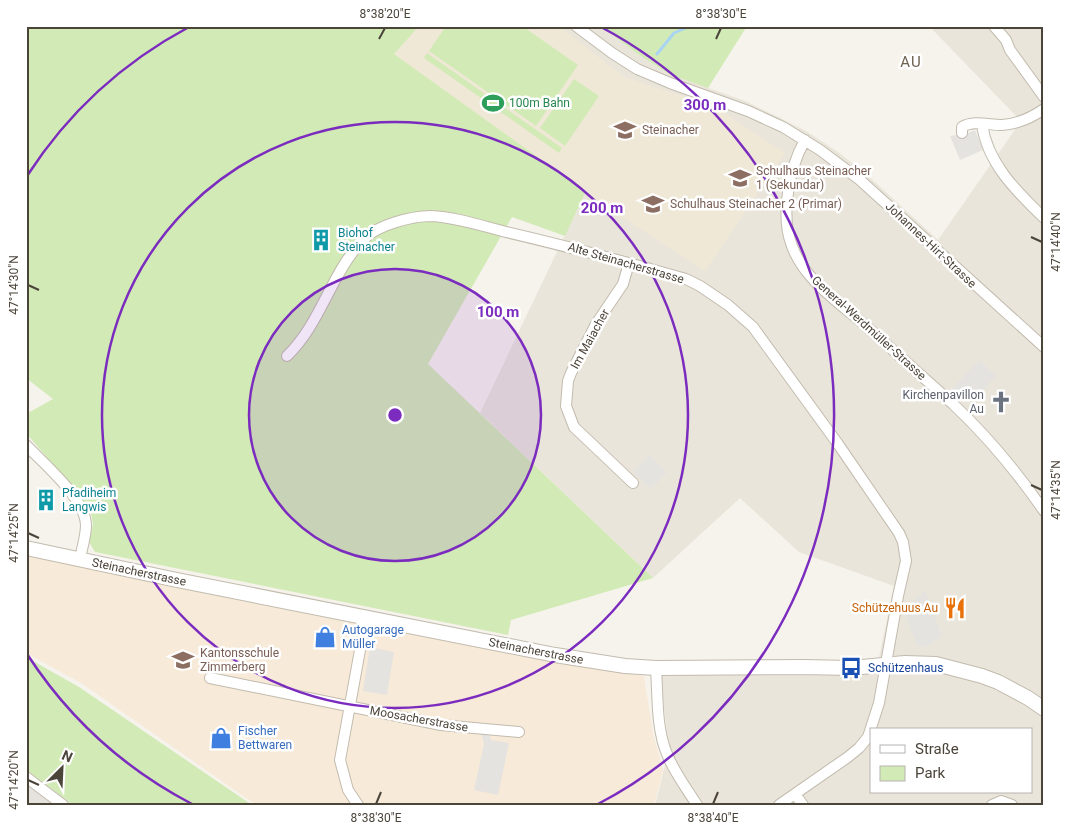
<svg xmlns="http://www.w3.org/2000/svg" width="1070" height="831" font-family="Roboto,sans-serif">
	<style>
		.residential { fill: #eae5da; fill-rule: evenodd }
		.commercial { fill: #f7ead8 }
		.industrial { fill: #e6e2dd }
		.education { fill: #efe8d6 }
		.green { fill: #d2eab5 }
		.parking { fill: #e5e3e0 }
		.lines { fill: none; stroke-linecap: round; stroke-linejoin: round }
		.stream { stroke: #a9d4f2; stroke-width: 3 }
		.minor-casing { stroke: #c2bbae; stroke-width: 12 }
		.tertiary-casing { stroke: #c2bbae; stroke-width: 16 }
		.minor { stroke: #fff; stroke-width: 10 }
		.tertiary { stroke: #fff; stroke-width: 14 }
		.ticks { fill: none; stroke: #4b4439; stroke-width: 2 }
		.ring { fill: none; stroke: #7b2cbf; stroke-width: 2.5 }
		.labels { text-anchor: middle; stroke-width: 5; stroke-linejoin: round; paint-order: stroke }
		.leisure-label { font-size: 12px; fill: #27864d; stroke: #fff; text-anchor: start }
		.education-label { font-size: 12px; fill: #785e54; stroke: #fff; text-anchor: start }
		.culture-label { font-size: 12px; fill: #0d838f; stroke: #fff; text-anchor: start }
		.street-label { font-size: 12px; fill: #4b4439; stroke: #fff }
		.worship-label { font-size: 12px; fill: #5b616d; stroke: #fff; text-anchor: end }
		.food-label { font-size: 12px; fill: #c56008; stroke: #fff; text-anchor: end }
		.shop-label { font-size: 12px; fill: #366cbe; stroke: #fff; text-anchor: start }
		.transit-label { font-size: 12px; fill: #164399; stroke: #fff; text-anchor: start }
		.quarter-label { font-size: 15px; letter-spacing: 1px; fill: #6e6250; stroke: #fff }
		.centre { fill: #7b2cbf; stroke: #fff; stroke-width: 2.5 }
		.ring-label { font-size: 15px; text-anchor: middle; font-weight: bold; fill: #7b2cbf; stroke: #fff; stroke-width: 5; stroke-linejoin: round; paint-order: stroke }
		.neatline { fill: none; stroke: #4b4439; stroke-width: 2 }
		.ticks-label { font-size: 12px; text-anchor: middle; fill: #4b4439 }
	</style>
	<rect width="100%" height="100%" fill="#f6f3ec"/>
	<path class="residential" d="M419,26H601L636,53L669,74L745,101L806,131L838,152L865,173L938,240L1021,121L929,26H1044V805H655L669,749L660,673L876,672L894,586L799,552L740,498L653,578L480,413L585,193ZM871,730H1031V792H871Z"/>
	<path class="commercial" d="M26,552L342,619L644,676L653,734L663,770L654,805H256L81,683L26,653Z"/>
	<path class="industrial" d="M26,781L59,805H26Z"/>
	<path class="education" d="M419,26H559L624,77L715,107L785,153L705,271L585,193L560,173L393,54Z"/>
	<path class="green" d="M26,26H419L394,54L560,173L585,193L565,236L512,217L428,364L653,578L511,620L508,635L95,552L89,542L93,524L90,508L26,433V414L53,399L26,378Z
		M446,26H522L578,65L536,126L429,51Z
		M601,26H747L708,88L669,74L636,53Z
		M427,53L562,148L559,153L424,58Z
		M574,79L599,96L565,146L540,128Z
		M26,657L79,687L252,805H73L26,770Z"/>
	<path class="parking" d="M975,130L983,150L960,160L950,136L968,133Z
		M979,360L996,376L980,394L974,389L961,402L951,390Z
		M650,455L667,472L651,489L633,472Z
		M925,590L942,636L925,647L917,646L905,614L914,600Z
		M370,647L394,652L387,695L363,691Z
		M480,734H492L490,737L491,740L509,743L498,795L474,790L484,744L482,736Z"/>
	<g class="lines">
		<path class="stream" d="M657,54L674,33L690,26"/>
		<g class="minor-casing">
			<path id="minor" d="M576,26L612,53L637,69L670,83L748,111L783,127L820,150L860,180L1044,347
				M994,26L1006,40L1010,50L1044,97
				M982,124C987,163 1017,192 1044,218
				M962,133V127C973,120 989,125 1002,125C1018,124 1031,118 1044,109
				M805,140C789,168 780,216 792,246C804,280 840,303 866,326C895,352 924,378 953,404C987,436 1017,472 1044,511
				M629,263L623,284L596,324L571,373L568,381L566,406L574,427L633,483
				M287,356C322,322 331,272 364,239C377,225 412,216 431,216C456,217 482,226 506,232C566,246 626,262 686,279L700,286L728,305L753,327L838,444L899,533L903,542L906,561L898,596L879,703L868,737L859,748L848,757L779,805
				M26,445C44,464 85,498 86,525C86,536 82,548 80,559
				M656,668C658,696 656,728 667,754C674,772 687,789 697,805
				M210,678L441,725L519,732
				M26,777L63,805
				M795,794L803,805
				M358,805L348,790L340,760L366,617
				M992,805L1001,801L1012,805"/>
		</g>
		<g class="tertiary-casing">
			<path id="tertiary" d="M26,548L177,580L555,655L625,666L656,668L803,667L851,668L905,663L936,664L982,676L998,682L1028,698L1044,709"/>
		</g>
		<use href="#minor" class="minor"/>
		<use href="#tertiary" class="tertiary"/>
	</g>
	<path class="ticks" d="M379,39L385,28M716,39L721,28M1031,237L1042,242M28,285L39,290M1031,485L1042,490M28,533L39,538M28,780L39,785M376,804L381,792M713,804L718,792"/>
	<circle cx="395" cy="415" r="146" fill="#7b2cbf" fill-opacity=".12"/>
	<g class="ring">
		<circle cx="395" cy="415" r="146"/>
		<circle cx="395" cy="415" r="293"/>
		<path d="M192 804A439 439 0 0 1 27 654M27 176A439 439 0 0 1 189 27M601 27A439 439 0 0 1 598 804"/>
	</g>
	<defs>
		<g id="stadium-bare" transform="scale(1.725)"><path d="M0-5a6.5 5 0 1 0 0 10a6.5 5 0 1 0 0-10ZM-3.5-1.8h7v3.6h-7Z" fill="#2e9e5b" stroke="#fff" stroke-width="2.5" paint-order="stroke"/></g>
		<g id="school-bare" transform="scale(1.725)"><path d="M0-5L7-2L0 1L-7-2ZM-4 1L0 2.5L4 1V4Q0 6-4 4Z" fill="#8d6e63" stroke="#fff" stroke-width="2.5" paint-order="stroke"/></g>
		<g id="building-bare" transform="scale(1.725)"><path d="M-4-6H4V6H1V3H-1V6H-4ZM-2.5-4.3h1.7v1.8h-1.7ZM.8-4.3h1.7v1.8H.8ZM-2.5-1h1.7V.8h-1.7ZM.8-1h1.7V.8H.8Z" fill="#0f9aa8" stroke="#fff" stroke-width="2.5" paint-order="stroke"/></g>
		<g id="church-bare" transform="scale(1.725)"><path d="M-1.2-6h2.4v3.5h3.3v2.4h-3.3V6h-2.4V-.1h-3.3v-2.4h3.3Z" fill="#6b7280" stroke="#fff" stroke-width="2.5" paint-order="stroke"/></g>
		<g id="restaurant-bare" transform="scale(1.725)"><path d="M-5-6h1v4h1v-4h1v4h1v-4h1v5L-1.5 .5V6h-2V.5L-5-1ZM5-6V6H3V1.5H1.5Q1.5-4 5-6Z" fill="#e8710a" stroke="#fff" stroke-width="2.5" paint-order="stroke"/></g>
		<g id="shop-bare" transform="scale(1.725)"><path d="M-5-2.5h2.3a2.7 3.5 0 0 1 5.4 0H5L5.5 6h-11ZM-1.5-2.5h3a1.5 2.3 0 0 0-3 0Z" fill="#3f7fe0" stroke="#fff" stroke-width="2.5" paint-order="stroke"/></g>
		<g id="bus-bare" transform="scale(1.725)"><path d="M-5-6H5V4H4V6H2V4H-2V6H-4V4H-5ZM-3.5-4V0h7V-4ZM-3.5 1.2v1.5H-2V1.2ZM2 1.2v1.5H3.5V1.2Z" fill="#1a4fb4" stroke="#fff" stroke-width="2.5" paint-order="stroke"/></g>
	</defs>
	<g fill-rule="evenodd">
		<use href="#stadium-bare" x="493" y="103"/>
		<use href="#school-bare" x="625" y="130"/>
		<use href="#school-bare" x="740" y="178"/>
		<use href="#school-bare" x="653" y="204"/>
		<use href="#building-bare" x="321" y="240"/>
		<use href="#church-bare" x="1001" y="402"/>
		<use href="#building-bare" x="46" y="500"/>
		<use href="#restaurant-bare" x="955" y="608"/>
		<use href="#shop-bare" x="325" y="637"/>
		<use href="#school-bare" x="183" y="660"/>
		<use href="#bus-bare" x="851" y="668"/>
		<use href="#shop-bare" x="221" y="738"/>
	</g>
	<g class="labels">
		<g class="leisure-label">
			<text x="509" y="107">100m Bahn</text>
		</g>
		<g class="education-label">
			<text x="642" y="134">Steinacher</text>
			<text x="756" y="175">Schulhaus Steinacher<tspan x="756" dy="14">1 (Sekundar)</tspan></text>
			<text x="670" y="208">Schulhaus Steinacher 2 (Primar)</text>
			<text x="200" y="657">Kantonsschule<tspan x="200" dy="14">Zimmerberg</tspan></text>
		</g>
		<g class="culture-label">
			<text x="338" y="237">Biohof<tspan x="338" dy="14">Steinacher</tspan></text>
			<text x="62" y="497">Pfadiheim<tspan x="62" dy="14">Langwis</tspan></text>
		</g>
		<g class="street-label">
			<text transform="translate(931 245) rotate(43)" y="4">Johannes-Hirt-Strasse</text>
			<text transform="translate(626 263) rotate(16)" y="4">Alte Steinacherstrasse</text>
			<text transform="translate(869 328) rotate(42)" y="4">General-Werdmüller-Strasse</text>
			<text transform="translate(590 339) rotate(-61)" y="4">Im Maiacher</text>
			<text transform="translate(139 572) rotate(12)" y="4">Steinacherstrasse</text>
			<text transform="translate(536 651) rotate(11)" y="4">Steinacherstrasse</text>
			<text transform="translate(419 719) rotate(10)" y="4">Moosacherstrasse</text>
		</g>
		<g class="worship-label">
			<text x="984" y="399">Kirchenpavillon<tspan x="984" dy="14">Au</tspan></text>
		</g>
		<g class="food-label">
			<text x="938" y="612">Schützehuus Au</text>
		</g>
		<g class="shop-label">
			<text x="342" y="634">Autogarage<tspan x="342" dy="14">Müller</tspan></text>
			<text x="238" y="735">Fischer<tspan x="238" dy="14">Bettwaren</tspan></text>
		</g>
		<g class="transit-label">
			<text x="868" y="672">Schützenhaus</text>
		</g>
		<g class="quarter-label">
			<text x="911" y="67">AU</text>
		</g>
	</g>
	<circle cx="395" cy="415" r="8" class="centre"/>
	<g class="ring-label">
		<text x="705" y="110">300 m</text>
		<text x="602" y="213">200 m</text>
		<text x="498" y="317">100 m</text>
	</g>
	<rect width="1070" height="831" fill="none" stroke="#ffffff" stroke-width="55"/>
	<rect x="870" y="728" width="162" height="65" fill="#ffffff" stroke="#b7b4b0"/>
	<rect x="880" y="745" width="25" height="8" fill="#ffffff" stroke="#b7b4b0"/>
	<text x="915" y="754" font-size="15" fill="#4b4439">Straße</text>
	<rect x="880" y="766" width="25" height="15" fill="#d2eab5" stroke="#b7b4b0"/>
	<text x="915" y="778" font-size="15" fill="#4b4439">Park</text>
	<g transform="translate(62 768) rotate(24)" stroke="#ffffff" stroke-width="4" paint-order="stroke">
	<path d="M0-4L9 19L0 12L-9 19Z" fill="#4b4439"/>
	<text y="-8" font-size="14" font-weight="bold" text-anchor="middle" fill="#4b4439">N</text>
	</g>
	<rect x="28" y="28" width="1014" height="776" class="neatline"/>
	<g class="ticks-label">
		<text x="385" y="18">8°38'20"E</text>
		<text x="721" y="18">8°38'30"E</text>
		<text transform="translate(1056 242) rotate(-90)" y="4">47°14'40"N</text>
		<text transform="translate(14 285) rotate(-90)" y="4">47°14'30"N</text>
		<text transform="translate(1056 490) rotate(-90)" y="4">47°14'35"N</text>
		<text transform="translate(14 533) rotate(-90)" y="4">47°14'25"N</text>
		<text transform="translate(14 780) rotate(-90)" y="4">47°14'20"N</text>
		<text x="376" y="822">8°38'30"E</text>
		<text x="713" y="822">8°38'40"E</text>
	</g>
</svg>
